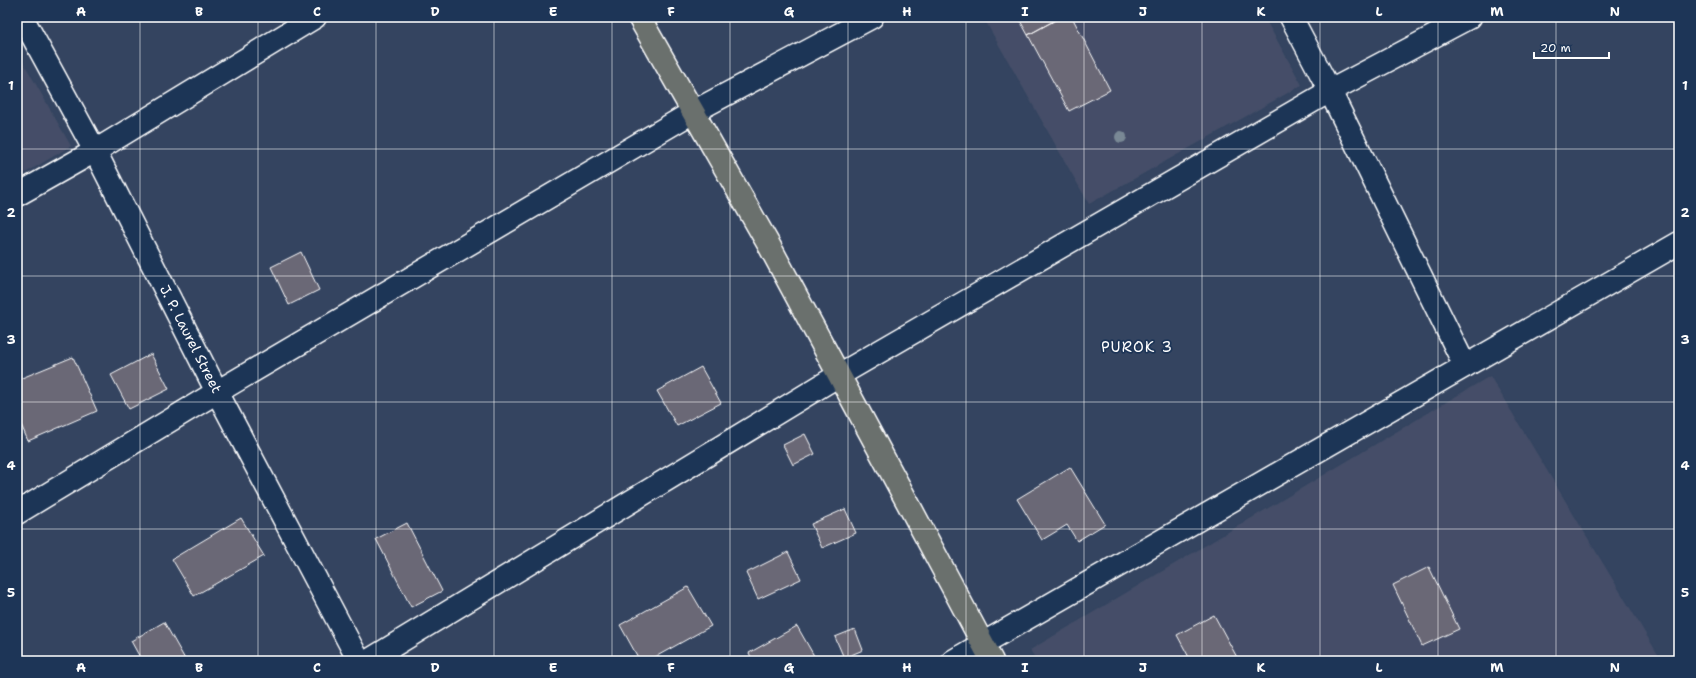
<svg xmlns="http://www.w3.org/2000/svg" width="1696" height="678" font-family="'Shantell Sans',sans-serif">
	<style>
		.built { fill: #444e67 }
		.building { fill: #6b6776; stroke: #fff }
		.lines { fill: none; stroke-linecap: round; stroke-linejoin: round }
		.minor-casing { stroke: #fff; stroke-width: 25 }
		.tertiary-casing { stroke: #fff; stroke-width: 25 }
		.primary-casing { stroke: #fff; stroke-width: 25 }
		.minor { stroke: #1d3557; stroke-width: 22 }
		.tertiary { stroke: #1d3557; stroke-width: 22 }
		.primary { stroke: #6a706d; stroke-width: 22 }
		.tree { fill: #798895 }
		.grid { fill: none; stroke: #fff; stroke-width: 1; stroke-opacity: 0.55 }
		.labels { text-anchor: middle; stroke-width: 3.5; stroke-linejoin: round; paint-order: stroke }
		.street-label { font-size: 14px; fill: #fff; stroke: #1d3557 }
		.neighbourhood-label { font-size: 15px; letter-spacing: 1px; fill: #fff; stroke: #1d3557 }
		.neatline { fill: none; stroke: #fff; stroke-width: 1.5 }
		.grid-label { font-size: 13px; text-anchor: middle; font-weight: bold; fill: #fff }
	</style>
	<rect width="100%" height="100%" fill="#344460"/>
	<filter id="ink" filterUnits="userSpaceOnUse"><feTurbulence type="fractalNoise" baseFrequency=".025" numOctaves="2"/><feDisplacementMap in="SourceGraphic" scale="8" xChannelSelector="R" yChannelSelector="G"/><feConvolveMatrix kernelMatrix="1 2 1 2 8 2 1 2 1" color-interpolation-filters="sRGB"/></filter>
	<g filter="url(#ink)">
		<path class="built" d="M983,17H1264L1302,85L1089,204Z
			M17,51L71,146L17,178Z
			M1490,376L1662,661H1037L1030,650Z"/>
		<path class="building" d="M1018,17H1061L1028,35Z
			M1061,17H1072L1110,90L1069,111L1028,35Z
			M301,252L319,290L289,305L271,267Z
			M151,354L169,389L129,409L111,375Z
			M73,357L97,411L28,441L17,415V380Z
			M701,367L721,403L677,426L657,391Z
			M805,434L815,454L793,465L783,445Z
			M1070,467L1105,524L1077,541L1067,525L1042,540L1017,499Z
			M845,509L856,533L822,548L811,524Z
			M241,518L264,556L194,596L172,559Z
			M407,523L442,591L411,607L376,539Z
			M788,552L801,579L758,599L746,573Z
			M1429,567L1459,629L1422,646L1393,585Z
			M688,587L711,626L648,661H640L620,625Z
			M1214,615L1239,661H1191L1177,635Z
			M164,622L186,661H142L131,641Z
			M797,626L817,661H753L749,653Z
			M855,629L863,650L844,658L835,637Z"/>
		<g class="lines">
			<g class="minor-casing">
				<path id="minor" d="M1291,17L1330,91L1465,366
					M17,195L95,151L315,17
					M17,513L217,392L693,112L872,17
					M368,661L839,375L1330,91L1470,17
					M953,661L982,644"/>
			</g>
			<g class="tertiary-casing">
				<path id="tertiary" d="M22,17L95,151L217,392L359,661
					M982,644L1679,243"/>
			</g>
			<g class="primary-casing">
				<path id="primary" d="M639,17L770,247L910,507L992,661"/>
			</g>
			<use href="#minor" class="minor"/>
			<use href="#tertiary" class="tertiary"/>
			<use href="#primary" class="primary"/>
		</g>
		<circle class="tree" cx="1121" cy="137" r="6"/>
	</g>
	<path class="grid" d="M140,17V661M258,17V661M376,17V661M494,17V661M612,17V661M730,17V661M848,17V661M966,17V661M1084,17V661M1202,17V661M1320,17V661M1438,17V661M1556,17V661M17,149H1679M17,276H1679M17,402H1679M17,529H1679"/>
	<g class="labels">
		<g class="street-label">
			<text transform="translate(191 339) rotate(63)" y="5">J. P. Laurel Street</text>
		</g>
		<g class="neighbourhood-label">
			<text x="1137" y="352">PUROK 3</text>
		</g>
	</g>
	<rect width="1696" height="678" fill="none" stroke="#1d3557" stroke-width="44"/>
	<path d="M1534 52v6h75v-6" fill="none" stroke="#ffffff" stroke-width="2"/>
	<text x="1540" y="52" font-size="12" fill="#ffffff" stroke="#1d3557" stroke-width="3" paint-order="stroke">20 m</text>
	<rect x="22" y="22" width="1652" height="634" class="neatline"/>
	<g class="grid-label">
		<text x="81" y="16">A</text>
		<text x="199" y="16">B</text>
		<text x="317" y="16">C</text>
		<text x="435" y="16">D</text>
		<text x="553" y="16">E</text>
		<text x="671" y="16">F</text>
		<text x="789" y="16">G</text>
		<text x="907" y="16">H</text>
		<text x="1025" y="16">I</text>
		<text x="1143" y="16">J</text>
		<text x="1261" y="16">K</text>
		<text x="1379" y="16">L</text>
		<text x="1497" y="16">M</text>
		<text x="1615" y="16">N</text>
		<text x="11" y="90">1</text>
		<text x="1685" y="90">1</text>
		<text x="11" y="217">2</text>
		<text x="1685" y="217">2</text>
		<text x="11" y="344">3</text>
		<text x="1685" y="344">3</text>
		<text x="11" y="470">4</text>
		<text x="1685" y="470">4</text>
		<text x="11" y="597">5</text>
		<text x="1685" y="597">5</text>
		<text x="81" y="672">A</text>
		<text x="199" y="672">B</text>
		<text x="317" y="672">C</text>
		<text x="435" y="672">D</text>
		<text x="553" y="672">E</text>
		<text x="671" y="672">F</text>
		<text x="789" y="672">G</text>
		<text x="907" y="672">H</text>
		<text x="1025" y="672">I</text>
		<text x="1143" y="672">J</text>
		<text x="1261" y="672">K</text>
		<text x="1379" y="672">L</text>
		<text x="1497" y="672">M</text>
		<text x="1615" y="672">N</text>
	</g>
</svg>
